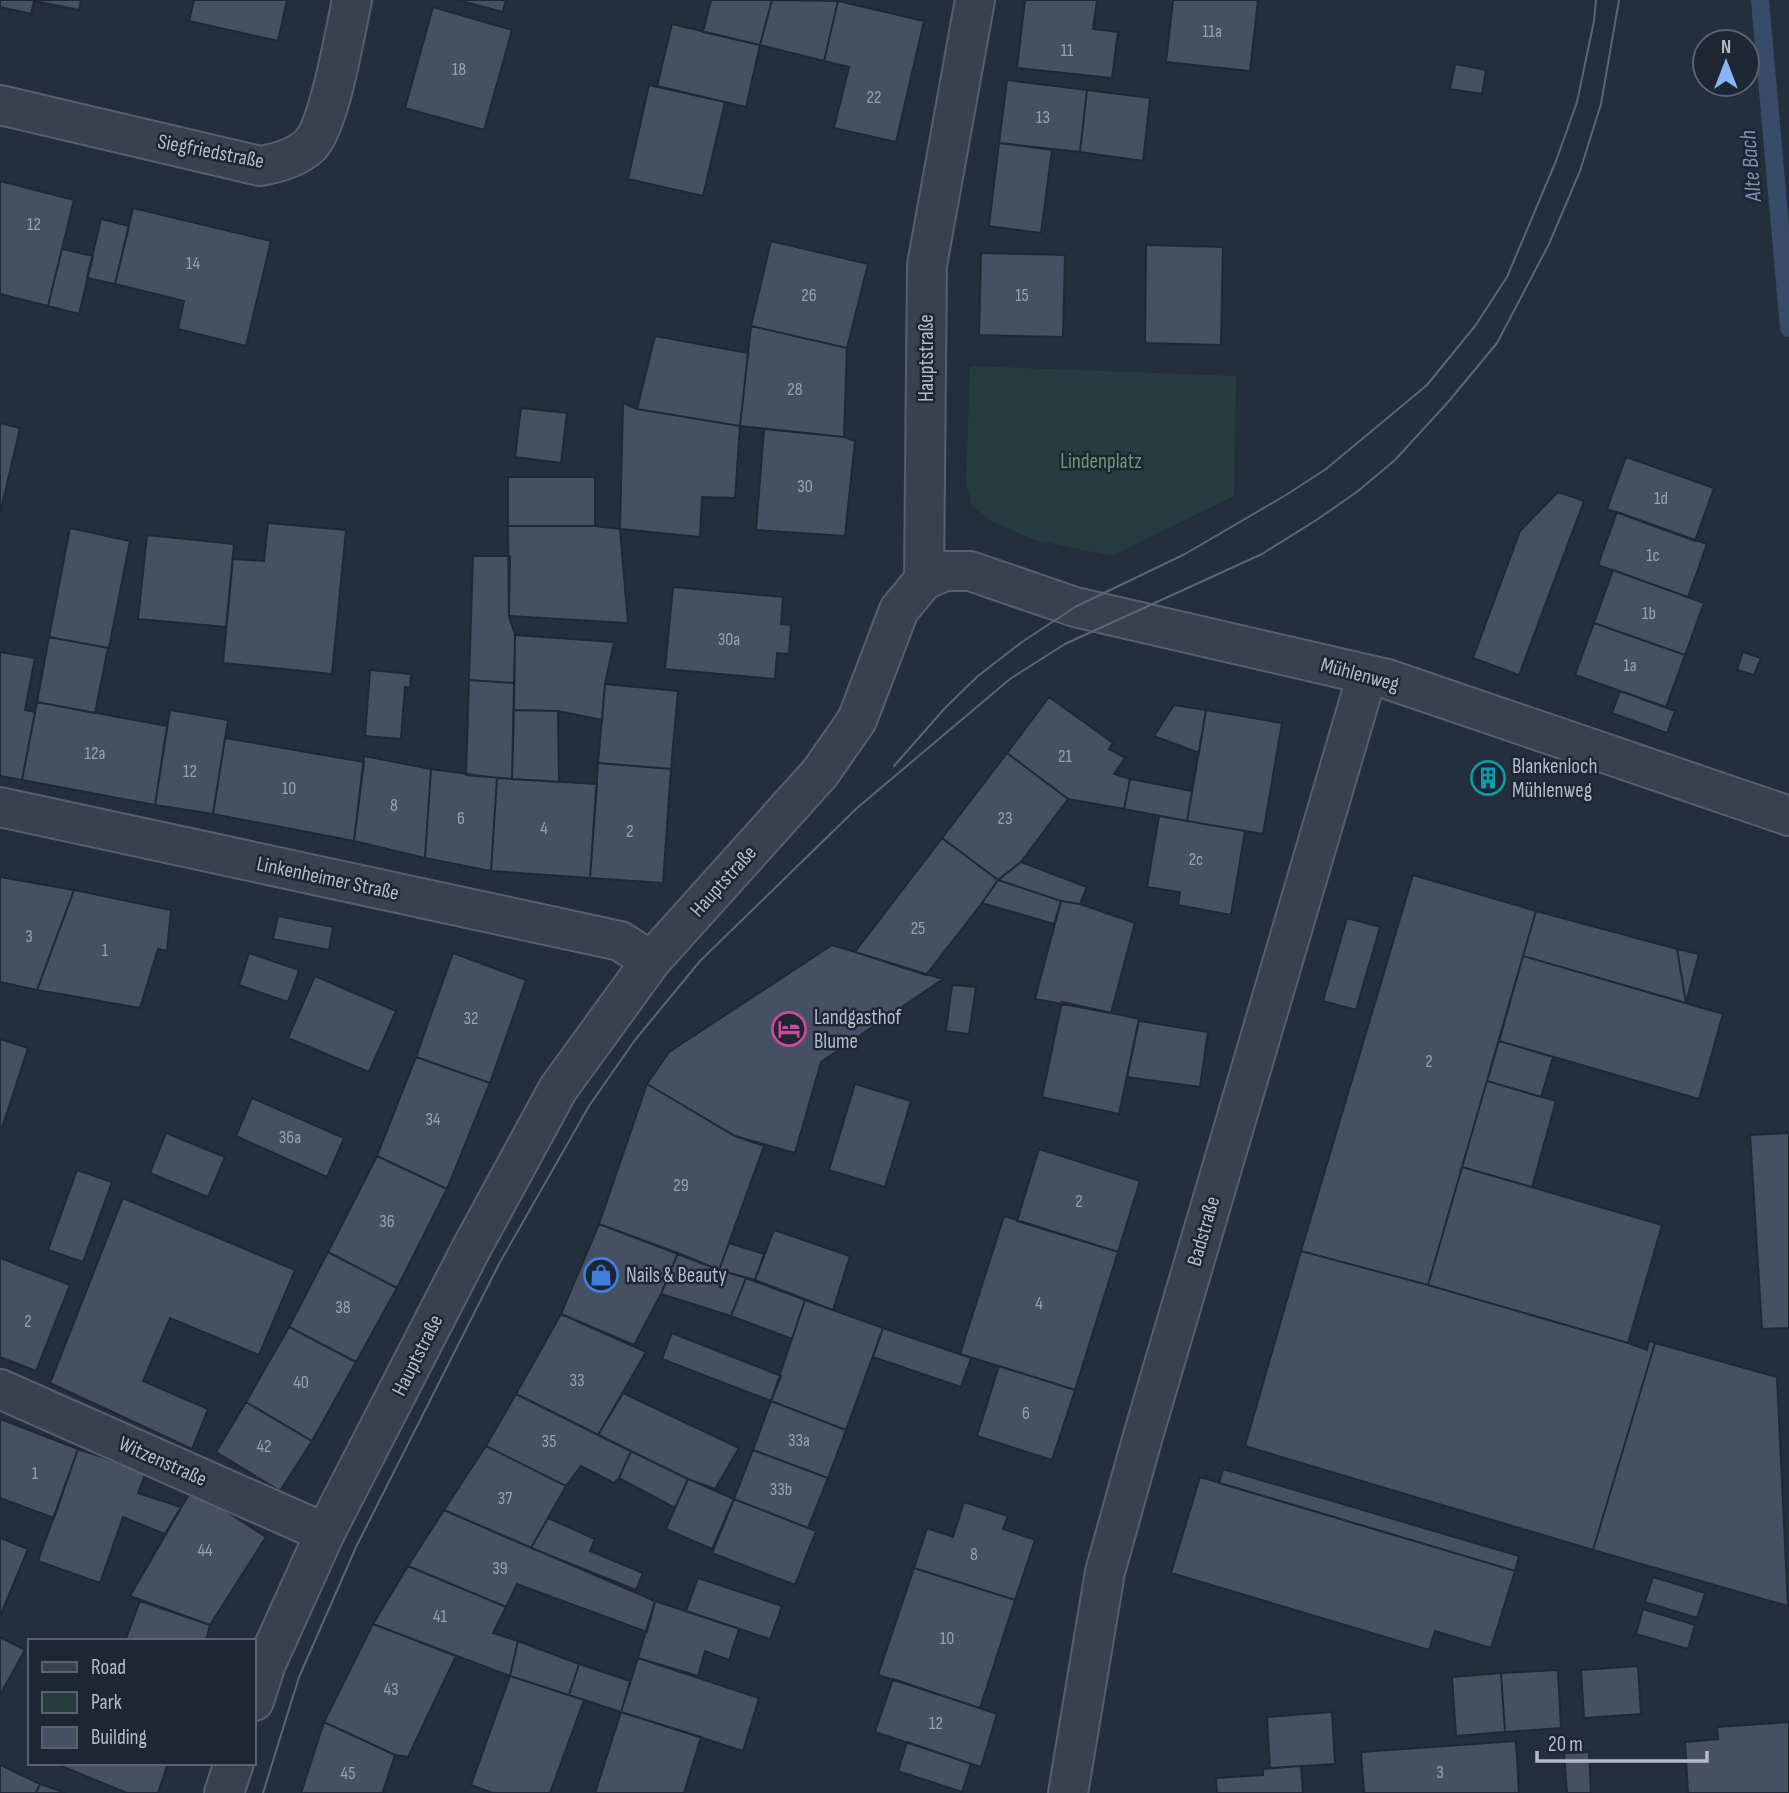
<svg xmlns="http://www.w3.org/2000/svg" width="1789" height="1793" font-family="'Sofia Sans Condensed',sans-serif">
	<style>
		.green { fill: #263c3f }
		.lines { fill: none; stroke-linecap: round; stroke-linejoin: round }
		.stream { stroke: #394c67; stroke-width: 18 }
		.building { fill: #455162; stroke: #1f2835; stroke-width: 2 }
		.minor-casing { stroke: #565f6c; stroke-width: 42 }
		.tertiary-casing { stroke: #565f6c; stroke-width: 42 }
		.minor { stroke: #38414e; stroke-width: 38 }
		.tertiary { stroke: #38414e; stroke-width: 38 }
		.tram { stroke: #5a6575; stroke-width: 2 }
		.labels { text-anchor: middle; stroke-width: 5; stroke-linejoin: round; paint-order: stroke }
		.number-label { font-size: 18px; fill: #98a1af }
		.street-label { font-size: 21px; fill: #b4bcc9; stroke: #1d2633 }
		.park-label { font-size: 21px; fill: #6b9a76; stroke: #1d2633 }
		.poi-label { font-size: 21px; fill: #b4bcc9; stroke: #1d2633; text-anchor: start }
		.water-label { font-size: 23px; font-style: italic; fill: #7c92b1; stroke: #1d2633 }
	</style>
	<rect width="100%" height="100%" fill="#242f3e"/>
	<path class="green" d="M970,366L1236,376L1234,496L1112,556L1035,540L989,520L971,504L966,482Z"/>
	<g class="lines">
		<path class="stream" d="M1760,0L1789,328"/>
	</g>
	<path class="building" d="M0,0H81L79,10L34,1L31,14L0,7Z
		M194,0H287L278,41L189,21Z
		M457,0H506L503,12Z
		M711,0H772L760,45L703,32Z
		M772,0L838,1L824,61L760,45Z
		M1025,0H1097L1093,29L1118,32L1112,78L1017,68Z
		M1173,0H1258L1250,71L1166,62Z
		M838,1L924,21L896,142L834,128L849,67L824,61Z
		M433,7L512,30L484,130L405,108Z
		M672,24L760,45L746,107L657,86Z
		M1455,64L1486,70L1482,94L1450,89Z
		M1007,80L1087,90L1080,152L999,143Z
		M649,85L725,102L703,196L628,179Z
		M1087,90L1150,98L1143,161L1080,152Z
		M999,143L1052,150L1041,233L989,226Z
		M0,181L74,200L48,306L0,294Z
		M133,208L271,241L246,346L178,329L184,301L115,284Z
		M101,219L129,226L115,284L87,278Z
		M771,241L868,264L847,348L751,326Z
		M1146,245L1223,247L1221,345L1145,343Z
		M62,249L93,256L79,314L48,306Z
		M981,253L1065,255L1063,337L979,335Z
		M751,326L847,348L844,437L740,426Z
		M655,336L748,353L740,426L637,409Z
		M623,403L637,409L740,426L735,498L702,497L700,537L620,529Z
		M521,408L567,413L561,463L515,457Z
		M0,423L20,428L0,514Z
		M764,429L844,437L855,441L845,536L756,530Z
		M1626,457L1714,488L1695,541L1607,509Z
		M508,477H595V526H508Z
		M1558,492L1584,501L1519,675L1473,658L1520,531Z
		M1617,512L1707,544L1688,597L1598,565Z
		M268,523L346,530L332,674L223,663L233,559L264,561Z
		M508,526H595L620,529L628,623L509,616Z
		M70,528L130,541L109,648L49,637Z
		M147,535L234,544L226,627L138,619Z
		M473,556H510L509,616L515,635L514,683L469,680Z
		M1613,570L1704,603L1685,655L1594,623Z
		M673,587L783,597L781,624L791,625L789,654L777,653L775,679L665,669Z
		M1594,623L1685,655L1666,707L1575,675Z
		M515,635L614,642L605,684L602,720L558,711L514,710Z
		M49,637L108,648L95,713L37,702Z
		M0,652L35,658L25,710L35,712L22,780L0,776Z
		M1743,652L1761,658L1754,675L1737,670Z
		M370,670L411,674L410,688L405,687L401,739L365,736Z
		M469,680L514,683L512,779L466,775Z
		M605,684L678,691L671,769L598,763Z
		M1620,691L1675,711L1667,733L1612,713Z
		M1049,697L1113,743L1109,749L1125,758L1114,774L1130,779L1124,809L1068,799L1007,753Z
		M37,702L167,726L155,805L22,780Z
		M1174,705L1206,710L1199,753L1154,736Z
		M170,710L228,720L213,814L155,805Z
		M514,710L558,711L559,782L512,779Z
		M1206,710L1282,723L1263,834L1187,821Z
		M225,738L364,762L354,841L213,814Z
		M1007,753L1068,799L1021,862L998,880L942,838Z
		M364,756L431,769L425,858L354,841Z
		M598,763L671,769L663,883L590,878Z
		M1478,765L1504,773L1498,791L1473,783Z
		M431,769L497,778L491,871L425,858Z
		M497,778L597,784L590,878L491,871Z
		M1130,779L1192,791L1187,821L1124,809Z
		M1159,816L1245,831L1231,915L1178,905L1180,892L1147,887Z
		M942,838L998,880L982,903L926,975L855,952Z
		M1021,862L1087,887L1080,904L1061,901L998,880Z
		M1413,875L1536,911L1428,1285L1301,1251Z
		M0,877L74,890L37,990L0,982Z
		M998,880L1061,901L1054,924L982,903Z
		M74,890L171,910L167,951L158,949L140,1008L37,990Z
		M1061,901L1080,904L1135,923L1111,1013L1035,999Z
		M1536,911L1677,949L1686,1003L1523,956Z
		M278,916L333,927L329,950L273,939Z
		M1347,918L1380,927L1356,1010L1323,1001Z
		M832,945L943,979L821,1062L795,1153L735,1136L647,1084L669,1052Z
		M1677,949L1699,954L1686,1003Z
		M249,953L299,970L288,1002L239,985Z
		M453,953L526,980L490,1083L416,1057Z
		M1523,956L1723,1014L1699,1099L1499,1041Z
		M315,976L396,1011L369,1072L288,1038Z
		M952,985L976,987L969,1034L946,1031Z
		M1062,1002L1139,1019L1119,1114L1042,1097Z
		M1139,1021L1208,1032L1200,1087L1127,1077Z
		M0,1039L28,1048L2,1128L0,1127Z
		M1499,1041L1553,1057L1541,1097L1487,1081Z
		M416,1057L490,1083L447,1189L377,1156Z
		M1487,1081L1556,1101L1532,1187L1462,1167Z
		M647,1084L735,1136L764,1146L719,1270L599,1224Z
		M855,1084L911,1101L885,1187L829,1170Z
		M252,1098L344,1138L327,1177L236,1136Z
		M166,1133L225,1157L208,1197L150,1173Z
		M1789,1133V1328L1762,1329L1750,1135Z
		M1039,1149L1140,1181L1118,1252L1017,1221Z
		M377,1156L447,1189L397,1288L328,1252Z
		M1462,1167L1662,1225L1628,1343L1428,1285Z
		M77,1170L112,1182L83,1262L48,1250Z
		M123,1198L295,1270L259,1355L170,1318L143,1381L208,1409L192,1449L50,1383Z
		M1004,1216L1118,1252L1075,1390L960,1354Z
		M599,1224L678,1253L661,1294L634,1345L561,1314Z
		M774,1230L850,1256L833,1310L755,1280Z
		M729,1243L764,1254L755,1280L719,1270Z
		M1301,1251L1428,1285L1628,1343L1647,1350L1649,1341L1655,1343L1593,1550L1245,1446Z
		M328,1252L397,1288L356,1362L289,1327Z
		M678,1253L719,1270L746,1278L731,1316L661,1294Z
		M0,1258L70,1285L36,1371L0,1357Z
		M746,1278L805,1300L792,1339L731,1316Z
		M805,1300L883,1328L846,1430L771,1401Z
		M561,1314L646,1352L598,1435L516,1394Z
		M289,1327L356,1362L312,1441L246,1402Z
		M883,1328L971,1358L961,1387L873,1357Z
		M672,1333L781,1376L771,1401L662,1359Z
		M1655,1343L1777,1377L1788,1606L1593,1550Z
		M999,1366L1075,1390L1052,1460L977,1436Z
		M623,1393L739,1448L715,1489L688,1479L598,1435Z
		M516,1394L631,1451L619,1478L614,1483L581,1466L566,1486L486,1446Z
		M771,1401L846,1430L828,1478L753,1450Z
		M246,1402L312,1441L280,1491L216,1452Z
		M0,1419L78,1449L54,1518L0,1498Z
		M486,1446L566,1486L531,1548L444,1510Z
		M78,1449L146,1472L138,1493L181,1507L165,1534L123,1517L100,1583L38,1561Z
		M753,1450L828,1478L808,1528L734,1499Z
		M631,1451L688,1479L675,1508L619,1478Z
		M1223,1469L1519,1556L1515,1571L1219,1483Z
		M1200,1477L1515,1571L1491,1648L1435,1631L1429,1650L1171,1573Z
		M688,1479L734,1499L712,1549L666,1529Z
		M192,1489L266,1537L210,1625L130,1596Z
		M734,1499L816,1531L795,1585L712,1553Z
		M964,1502L1008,1516L1003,1529L1035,1540L1015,1600L914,1568L927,1528L953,1537Z
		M444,1510L655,1601L647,1632L517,1584L506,1607L408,1566Z
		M548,1518L595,1539L590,1551L643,1573L636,1590L531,1548Z
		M0,1538L28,1549L0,1616Z
		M408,1566L506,1607L493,1633L518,1641L510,1676L373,1624Z
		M914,1568L1015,1600L980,1708L878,1675Z
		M1653,1577L1705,1593L1697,1618L1645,1602Z
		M698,1578L782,1606L770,1639L686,1611Z
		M140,1601L210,1625L206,1641H125Z
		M655,1601L739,1629L729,1660L705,1651L698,1676L638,1658Z
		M1643,1609L1695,1625L1688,1649L1636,1634Z
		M373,1624L456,1656L408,1757L395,1755L324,1722Z
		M0,1637L25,1650L0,1695Z
		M518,1641L579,1664L569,1695L510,1676Z
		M638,1658L759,1698L743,1751L621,1712Z
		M579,1664L630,1681L621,1712L569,1695Z
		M1638,1666L1641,1714L1584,1718L1581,1670Z
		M1558,1670L1561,1728L1505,1732L1501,1673Z
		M1501,1673L1505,1732L1456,1736L1452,1677Z
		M510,1676L584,1700L550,1793H493L471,1785Z
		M893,1679L997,1714L981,1767L875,1732Z
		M621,1712L701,1737L684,1793H595Z
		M1332,1712L1335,1764L1270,1768L1267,1717Z
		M324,1722L395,1755L383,1791L388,1793H301Z
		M1789,1722V1793H1688L1685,1742L1718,1739L1717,1727Z
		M1516,1741L1519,1793H1364L1361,1752Z
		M907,1742L971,1764L962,1792L898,1771Z
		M1589,1752L1591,1793H1567L1564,1753Z
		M54,1763H168L158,1793H127Z
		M0,1765L40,1784L36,1793H0Z
		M1301,1766L1303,1793H1217L1216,1778L1263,1775V1769Z
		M40,1784L66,1793H36Z"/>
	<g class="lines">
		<g class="minor-casing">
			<path id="minor" d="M0,105L260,166C278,163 297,158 310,145C330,125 345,32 352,0
				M924,580L927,265L975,0
				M0,807L620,941L651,961
				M0,1389L325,1533
				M1068,1793L1105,1572L1143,1436L1367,675"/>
		</g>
		<g class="tertiary-casing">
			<path id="tertiary" d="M254,1701L266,1664L325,1533L471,1249L558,1089L651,961L820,773L857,720L899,610L924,580L945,571H970L1075,607L1387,679L1789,816
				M224,1793L234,1763"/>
		</g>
		<use href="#minor" class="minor"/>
		<use href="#tertiary" class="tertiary"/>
		<path class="tram" d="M894,766L945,708L978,676L1022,642L1075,607L1185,554L1286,495L1326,469L1427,385L1475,326L1507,277L1556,161L1577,102L1594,21L1596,0
			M263,1793L299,1677L357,1545L499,1264L589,1106L635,1040L700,961L857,808L1010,679L1065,644L1262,554L1318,519L1358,491L1395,460L1449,401L1497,343L1549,244L1580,171L1601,104L1619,0"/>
	</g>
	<defs>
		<g id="building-ring" transform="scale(1.75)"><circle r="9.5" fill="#1d2633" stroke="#0f9aa8" stroke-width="1.5"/><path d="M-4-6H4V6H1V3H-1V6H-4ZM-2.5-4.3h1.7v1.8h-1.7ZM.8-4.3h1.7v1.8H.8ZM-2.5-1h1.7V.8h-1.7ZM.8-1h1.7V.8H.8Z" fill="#0f9aa8"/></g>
		<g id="hotel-ring" transform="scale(1.75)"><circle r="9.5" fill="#1d2633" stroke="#d1479c" stroke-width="1.5"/><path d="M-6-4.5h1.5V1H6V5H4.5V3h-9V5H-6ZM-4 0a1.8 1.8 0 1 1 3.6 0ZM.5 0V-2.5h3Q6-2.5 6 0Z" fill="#d1479c"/></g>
		<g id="shop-ring" transform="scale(1.75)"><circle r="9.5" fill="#1d2633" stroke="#3f7fe0" stroke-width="1.5"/><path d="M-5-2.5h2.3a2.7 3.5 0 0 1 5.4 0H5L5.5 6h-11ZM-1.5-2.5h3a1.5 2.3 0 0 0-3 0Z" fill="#3f7fe0"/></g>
	</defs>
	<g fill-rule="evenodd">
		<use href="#building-ring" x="1488" y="778"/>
		<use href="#hotel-ring" x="789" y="1029"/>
		<use href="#shop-ring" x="601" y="1275"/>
	</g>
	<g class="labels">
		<g class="number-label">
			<text x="1212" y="37">11a</text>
			<text x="1067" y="56">11</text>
			<text x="459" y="75">18</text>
			<text x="874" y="103">22</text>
			<text x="1043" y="123">13</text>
			<text x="34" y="230">12</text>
			<text x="193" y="269">14</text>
			<text x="809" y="301">26</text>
			<text x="1022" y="301">15</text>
			<text x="795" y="395">28</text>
			<text x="805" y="492">30</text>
			<text x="1661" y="504">1d</text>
			<text x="1653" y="561">1c</text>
			<text x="1649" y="619">1b</text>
			<text x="729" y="645">30a</text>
			<text x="1630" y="671">1a</text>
			<text x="95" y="759">12a</text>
			<text x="1065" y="762">21</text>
			<text x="190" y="777">12</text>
			<text x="289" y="794">10</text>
			<text x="394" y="811">8</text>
			<text x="461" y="824">6</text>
			<text x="1005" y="824">23</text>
			<text x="544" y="834">4</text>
			<text x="630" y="837">2</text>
			<text x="1196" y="865">2c</text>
			<text x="918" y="934">25</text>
			<text x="29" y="942">3</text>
			<text x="105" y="956">1</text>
			<text x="471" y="1024">32</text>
			<text x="1429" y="1067">2</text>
			<text x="433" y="1125">34</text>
			<text x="290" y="1143">36a</text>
			<text x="681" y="1191">29</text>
			<text x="1079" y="1207">2</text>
			<text x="387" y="1227">36</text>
			<text x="1039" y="1309">4</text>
			<text x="343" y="1313">38</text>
			<text x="28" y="1327">2</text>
			<text x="577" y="1386">33</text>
			<text x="301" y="1388">40</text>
			<text x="1026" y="1419">6</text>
			<text x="799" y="1446">33a</text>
			<text x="549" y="1447">35</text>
			<text x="264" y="1452">42</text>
			<text x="35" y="1479">1</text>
			<text x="781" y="1495">33b</text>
			<text x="505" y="1504">37</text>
			<text x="205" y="1556">44</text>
			<text x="974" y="1560">8</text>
			<text x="500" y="1574">39</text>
			<text x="440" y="1622">41</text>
			<text x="947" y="1644">10</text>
			<text x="391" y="1695">43</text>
			<text x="936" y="1729">12</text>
			<text x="1440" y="1778">3</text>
			<text x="348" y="1779">45</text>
		</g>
		<g class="street-label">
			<text transform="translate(211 151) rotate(11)" y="7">Siegfriedstraße</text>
			<text transform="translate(926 358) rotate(-90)" y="7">Hauptstraße</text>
			<text transform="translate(1360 674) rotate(15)" y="7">Mühlenweg</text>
			<text transform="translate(328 878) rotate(12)" y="7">Linkenheimer Straße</text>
			<text transform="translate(723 881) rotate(-48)" y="7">Hauptstraße</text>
			<text transform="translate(1203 1231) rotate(-74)" y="7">Badstraße</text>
			<text transform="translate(417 1355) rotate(-63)" y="7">Hauptstraße</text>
			<text transform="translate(163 1461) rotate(24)" y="7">Witzenstraße</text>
		</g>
		<g class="park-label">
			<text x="1101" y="468">Lindenplatz</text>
		</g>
		<g class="poi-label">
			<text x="1512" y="773">Blankenloch<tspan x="1512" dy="24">Mühlenweg</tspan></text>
			<text x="814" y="1024">Landgasthof<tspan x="814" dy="24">Blume</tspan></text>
			<text x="626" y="1282">Nails &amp; Beauty</text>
		</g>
		<g class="water-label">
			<text transform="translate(1750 166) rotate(-95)" y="8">Alte Bach</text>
		</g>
	</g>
	<rect x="28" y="1639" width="228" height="126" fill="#1d2633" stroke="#59626f" stroke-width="2"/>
	<rect x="42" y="1662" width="35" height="10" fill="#38414e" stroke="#59626f" stroke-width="2"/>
	<text x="91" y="1674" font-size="21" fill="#b4bcc9">Road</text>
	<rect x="42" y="1692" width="35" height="21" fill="#263c3f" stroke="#59626f" stroke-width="2"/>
	<text x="91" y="1709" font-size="21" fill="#b4bcc9">Park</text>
	<rect x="42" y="1727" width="35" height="21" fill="#455162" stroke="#59626f" stroke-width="2"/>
	<text x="91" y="1744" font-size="21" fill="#b4bcc9">Building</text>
	<g transform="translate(1726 63)"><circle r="33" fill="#1d2633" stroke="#59626f" stroke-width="2"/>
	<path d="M0-5L12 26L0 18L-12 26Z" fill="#8ab4f8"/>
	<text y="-10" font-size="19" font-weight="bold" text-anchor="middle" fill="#b4bcc9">N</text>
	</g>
	<path d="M1537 1751v10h170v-10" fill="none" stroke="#b4bcc9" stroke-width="3.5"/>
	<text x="1548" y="1751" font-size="21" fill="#b4bcc9" stroke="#1d2633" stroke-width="5" paint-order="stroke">20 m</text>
</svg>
